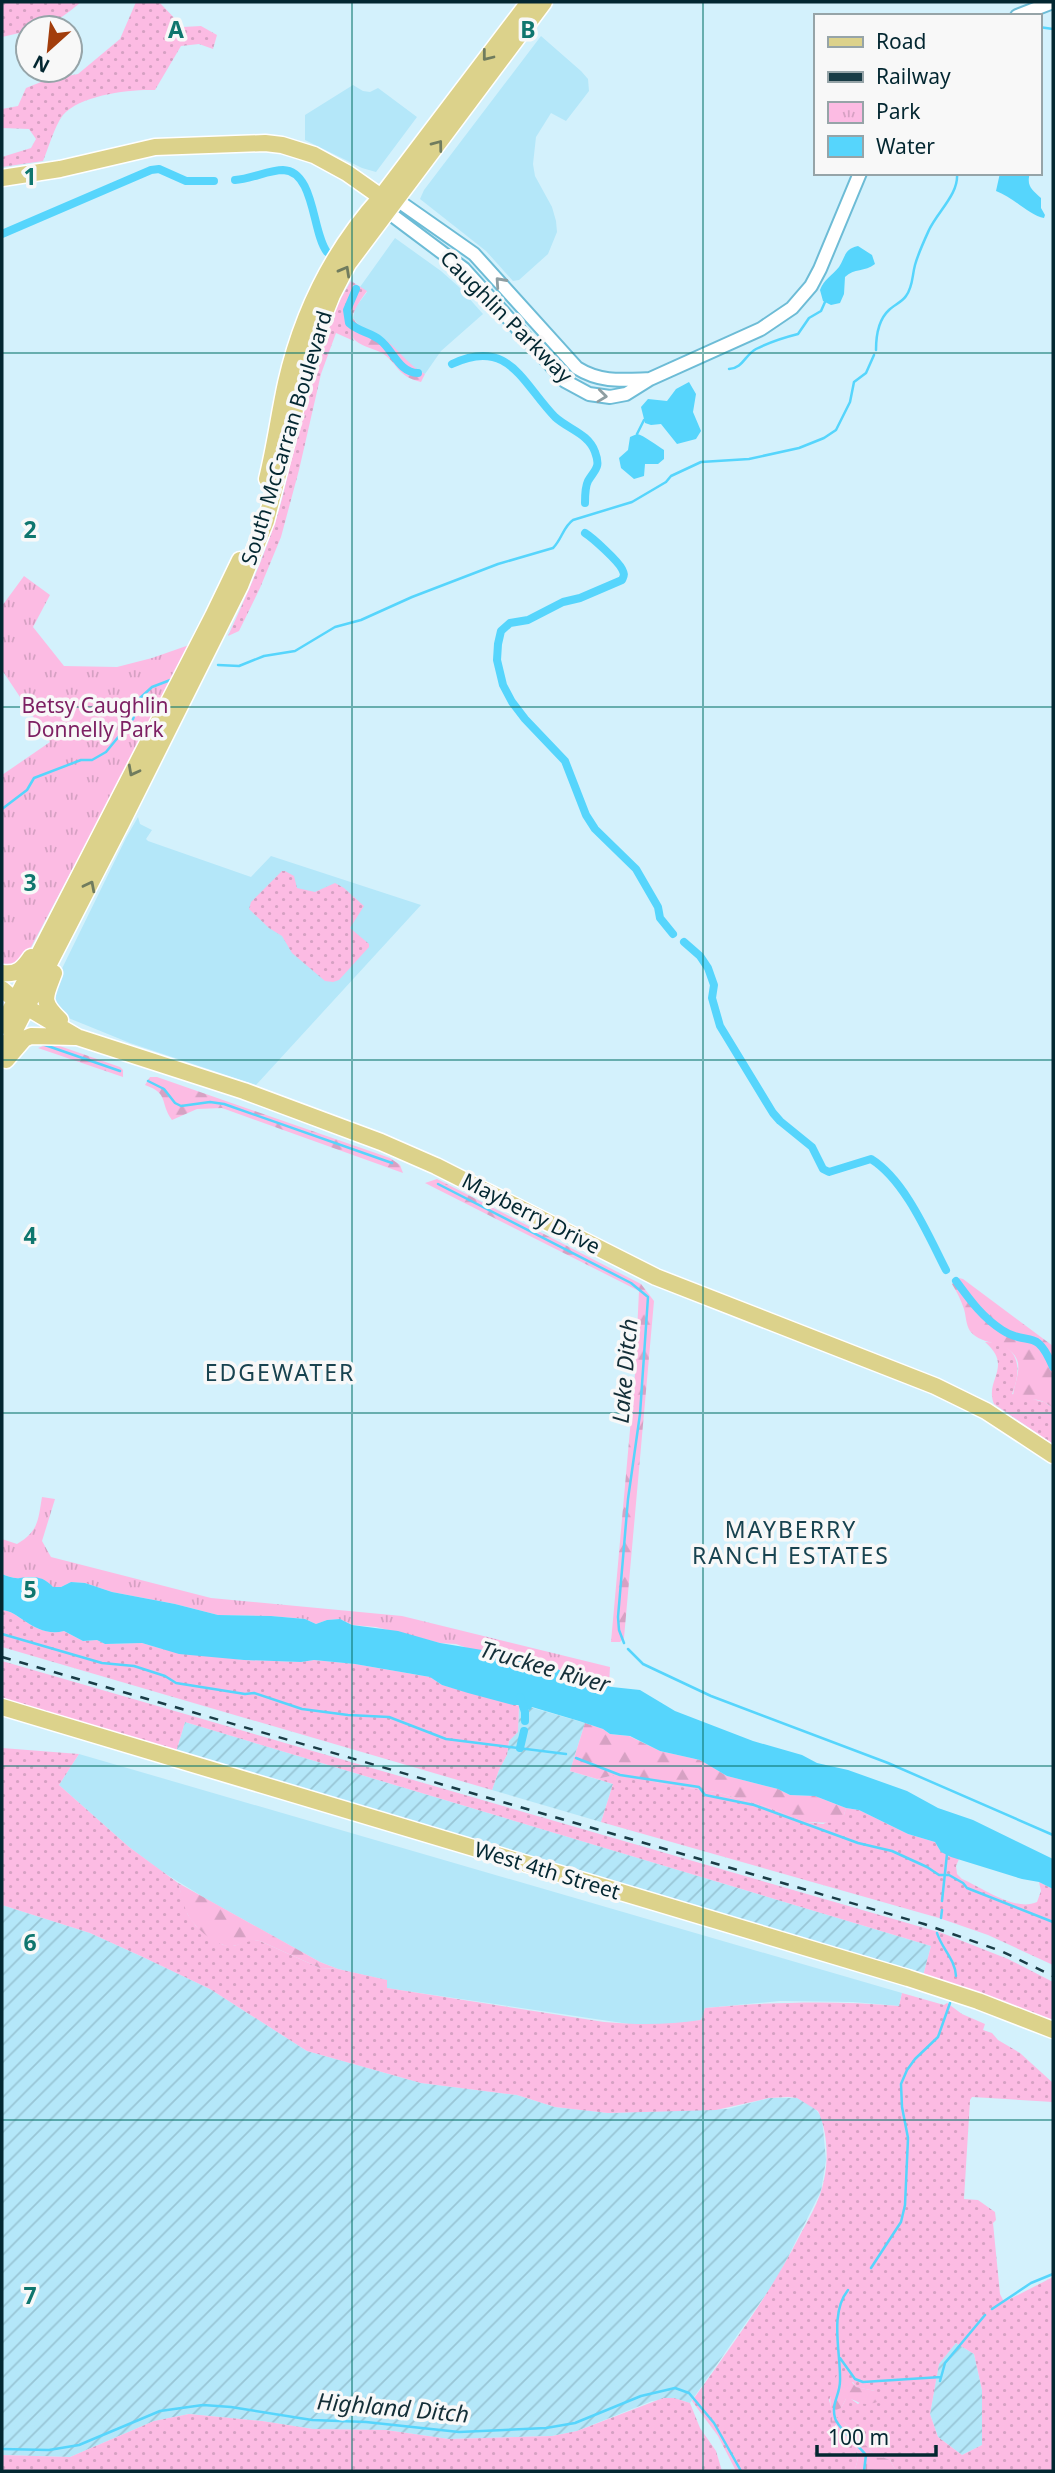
<svg xmlns="http://www.w3.org/2000/svg" width="1055" height="2473" font-family="'Noto Sans',sans-serif">
	<style>
		.built { fill: #b4e7f9 }
		.industrial { fill: url(#industrial-furrows) }
		.grass { fill: url(#grass-dots); fill-rule: evenodd }
		.forest { fill: url(#forest-firs) }
		.wetland { fill: url(#wetland-marsh) }
		.park { fill: url(#park-tufts) }
		.water { fill: #56d5fc }
		.lines { fill: none; stroke-linecap: round; stroke-linejoin: round }
		.stream { stroke: #56d5fc; stroke-width: 2.5 }
		.canal { stroke: #56d5fc; stroke-width: 8 }
		.minor-casing { stroke: #6dbcd6; stroke-width: 16 }
		.major-casing { stroke: #fff; stroke-width: 19 }
		.minor { stroke: #fff; stroke-width: 12 }
		.major { stroke: #dcd28b; stroke-width: 16 }
		.rail { stroke: #193c46; stroke-width: 2.5; stroke-dasharray: 9 9; stroke-linecap: butt }
		.oneway { stroke: #707c5e }
		.oneway2 { stroke: #8e9ea2 }
		.grid { fill: none; stroke: #0f766e; stroke-width: 2; stroke-opacity: 0.55 }
		.labels { text-anchor: middle; stroke-width: 7; stroke-linejoin: round; paint-order: stroke }
		.street-label { font-size: 21px; fill: #032731; stroke: #f8f8f8 }
		.park-label { font-size: 21px; fill: #7d2063; stroke: #f8f8f8 }
		.water-label { font-size: 23px; font-style: italic; fill: #142f38; stroke: #f8f8f8 }
		.neighbourhood-label { font-size: 23px; letter-spacing: 2px; fill: #184350; stroke: #f8f8f8 }
		.grid-label { font-size: 23px; text-anchor: middle; font-weight: bold; fill: #0f766e; stroke: #f8f8f8; stroke-width: 7; stroke-linejoin: round; paint-order: stroke }
	</style>
	<defs>
		<pattern id="industrial-furrows" width="10" height="10" patternUnits="userSpaceOnUse" patternTransform="scale(1.75)"><rect width="10" height="10" fill="#b4e7f9"/><path d="M-1 1l2-2M0 10L10 0M9 11l2-2" fill="none" stroke="#99c6d6"/></pattern>
		<pattern id="grass-dots" width="8" height="8" patternUnits="userSpaceOnUse" patternTransform="scale(1.75)"><rect width="8" height="8" fill="#fcbbe3"/><path d="M2 2h.1M6 6h.1" fill="none" stroke="#d6a1c3" stroke-width="1.8" stroke-linecap="round"/></pattern>
		<pattern id="forest-firs" width="22" height="20" patternUnits="userSpaceOnUse" patternTransform="scale(1.75)"><rect width="22" height="20" fill="#fcbbe3"/><path d="M5 1l3.5 6h-7zM16 11l3.5 6h-7z" fill="#d6a1c3"/></pattern>
		<pattern id="wetland-marsh" width="20" height="14" patternUnits="userSpaceOnUse" patternTransform="scale(1.75)"><rect width="20" height="14" fill="#fcbbe3"/><path d="M1 5h8M5 5V1M11 12h8M15 12V8" fill="none" stroke="#d6a1c3"/></pattern>
		<pattern id="park-tufts" width="24" height="20" patternUnits="userSpaceOnUse" patternTransform="scale(1.75)"><rect width="24" height="20" fill="#fcbbe3"/><path d="M3 7l-1-3M5 7V3M7 7l1-3M15 17l-1-3M17 17v-4M19 17l1-3" fill="none" stroke="#d6a1c3"/></pattern>
	</defs>
	<rect width="100%" height="100%" fill="#d3f1fc"/>
	<path class="built" d="M541,36L581,71L588,79L589,91L566,121L551,113L536,137L533,164L535,176L552,207L556,221L557,232L548,254L519,280L513,281L486,251L420,199L424,190Z
		M353,85L363,91L370,92L378,88L417,117L376,172L362,168L305,140V115Z
		M395,238L441,271L459,287L483,314L441,351L425,374L413,368L382,337L360,327L353,318L355,308L367,292L360,287Z
		M138,817L140,824L152,830L146,839L148,841L251,877L271,856L421,905L256,1085L130,1043L61,1015L50,993L126,838Z
		M79,1754L902,1993L899,2006L853,2002L780,2001L705,2008L701,2020L679,2024H629L386,1988V1980L338,1969L320,1962L208,1900L161,1871L129,1847L59,1785Z"/>
	<path class="industrial" d="M523,1705L585,1723L570,1771L613,1784L601,1822L492,1790L499,1770L507,1755L509,1741L518,1731L519,1706Z
		M185,1722L931,1946L923,1976L176,1752Z
		M2,1905L90,1933L145,1958L210,1989L307,2051L421,2083L517,2095L555,2107L608,2113L728,2109L769,2098H797L814,2107L822,2118L826,2160L821,2191L778,2277L690,2403L674,2398L652,2401L577,2431L552,2436L449,2439L386,2430L313,2429L262,2421L189,2414L154,2421L70,2457L2,2455Z
		M956,2343L974,2354L982,2390V2445L962,2455L938,2437L930,2414L939,2363Z"/>
	<path class="grass" d="M2,2H81C66,15 49,28 28,28V31L2,37Z
		M136,2H159L183,27L201,26L217,35L213,49L199,44L181,46L155,90C130,89 80,95 63,115C54,127 49,147 43,161L2,167V157L31,148L36,139L29,129L2,128V109L18,106L26,88L46,80L78,74L120,39Z
		M351,281L367,291C356,306 344,324 354,341L336,333L321,374L299,470L281,537L260,588L239,631L228,636C249,590 270,545 283,495C301,424 312,344 351,281Z
		M282,871H285L294,876L297,888L315,892L335,883L344,888L364,906L350,928L369,944V947L339,980L333,982L325,981L292,953L282,936L269,928L249,909L251,902Z
		M985,1342C1019,1343 1023,1367 1012,1394L1044,1402L1053,1408V1444L994,1404C984,1380 1014,1367 985,1342Z
		M2,1610C20,1611 35,1638 64,1631L83,1641L97,1640L105,1644L142,1643L166,1650L244,1660L301,1662L314,1660L355,1664L430,1677L442,1685L519,1706L518,1732L509,1741L507,1755L499,1770L492,1790L2,1647Z
		M2,1661L942,1933L1008,1959L1053,1982V2024L923,1976L931,1946L185,1722L176,1752L2,1699Z
		M2,1748L79,1754L59,1785L129,1847L178,1883L188,1915L196,1926L211,1938L223,1945L234,1946L249,1940L260,1941L320,1968L338,1969L387,1980V1988L604,2022C637,2025 669,2025 701,2020L705,2008C771,2002 832,2000 899,2006L902,1993L944,2005L947,2003L962,2014L985,2024L983,2030L992,2033L998,2040L1020,2053L1053,2083V2102L972,2097L970,2100L964,2199L978,2200L995,2212L996,2220L993,2223L1000,2294L1004,2302L1053,2277V2471H896L890,2460L874,2454L843,2421L832,2432C837,2437 842,2436 848,2439C861,2447 859,2460 854,2471H736L718,2436L692,2401C730,2348 768,2297 798,2239C808,2220 820,2201 824,2180C829,2158 827,2130 818,2111L797,2098L788,2097L769,2098L716,2110L608,2113L555,2107L517,2095L421,2083L307,2051L210,1989L145,1958L90,1933L2,1905ZM956,2343L974,2354L982,2390V2445L962,2455L938,2437L930,2414L939,2364ZM853,2382L856,2387L875,2391L858,2404L851,2399H846L841,2408L831,2407L829,2400L833,2391Z
		M615,1775L635,1777L668,1785L716,1792L767,1807L806,1822L823,1824L844,1815L846,1808L859,1810L908,1834L935,1842L941,1852L959,1859L956,1866L957,1874L962,1879C983,1888 1015,1912 1037,1902L1041,1891L1039,1882L1053,1889V1965L988,1935L939,1918L601,1822L613,1784L597,1779Z
		M663,2398H674L690,2403L700,2428L716,2451L722,2471H2V2455L70,2457L154,2421L189,2414L262,2421L313,2429L386,2430L449,2439L552,2436L577,2431Z"/>
	<path class="forest" d="M353,318C359,330 370,330 381,337C398,347 407,365 425,374L421,382C396,376 399,364 382,353C373,348 359,346 353,338C347,331 350,325 353,318Z
		M51,1043L120,1067L123,1070V1077L38,1048Z
		M150,1077H157L390,1158L400,1165L403,1173L222,1108L197,1109L172,1120C159,1102 170,1094 145,1085Z
		M437,1179L641,1284L654,1301L624,1638L620,1642H611L635,1374L639,1291L425,1183Z
		M959,1278L963,1279L1053,1346V1408C1038,1397 1035,1399 1018,1403L1013,1401C1012,1388 1020,1376 1018,1363C1013,1340 982,1347 970,1331C966,1325 966,1316 964,1309C961,1300 957,1292 952,1284Z
		M585,1723L603,1729L610,1734L629,1736L660,1751L700,1760L727,1776L778,1789L790,1795L815,1796L846,1808L844,1815L837,1823L805,1822L767,1807L716,1792L668,1785L635,1777L615,1775L597,1779L570,1771Z
		M178,1883L320,1962L338,1969L320,1968L260,1941C247,1940 244,1944 233,1946C217,1948 195,1928 188,1915C183,1905 181,1893 178,1883Z
		M837,2375H846L856,2387L875,2391L880,2396L877,2402C858,2408 858,2398 846,2399L841,2408L836,2410L831,2407C829,2398 832,2383 837,2375Z"/>
	<path class="wetland" d="M834,2416L843,2421L874,2454L890,2460L896,2471H854C859,2460 861,2447 848,2439C842,2436 837,2437 832,2432L830,2418Z"/>
	<path class="park" d="M24,576L50,595L33,627L64,666L117,667L152,658L192,644L29,951L23,962L2,969V775L50,742L2,670V606Z
		M42,1497L55,1499L42,1541L51,1557L211,1598L402,1616L610,1667L609,1686L581,1675L568,1674L553,1667L522,1662L509,1656L470,1649L456,1644L440,1643L376,1627L352,1625L340,1619L327,1620L316,1624L305,1619L271,1616L218,1615L175,1604L112,1592L85,1583L71,1582L61,1587H53C43,1576 33,1577 20,1578C14,1579 7,1576 2,1574V1539L17,1544C39,1531 38,1520 42,1497Z"/>
	<path class="water" d="M1000,173H1030C1026,186 1032,190 1041,198V208L1045,215L1044,218C1030,216 1013,197 996,191Z
		M858,246L872,255L875,264C865,272 854,268 845,277L844,294L840,303L831,305L823,301L820,290C824,279 832,276 839,267C846,256 844,249 858,246Z
		M689,382L696,394L693,412L701,431L696,439L677,444L661,424L651,425L645,423L641,407L648,399L667,401L676,389Z
		M637,434C643,435 658,446 664,450V459L658,464H645L644,476L634,479L621,468L619,458L628,450L630,437Z
		M2,1574C7,1576 14,1579 20,1578C34,1576 43,1576 53,1587H61L71,1582L85,1583L112,1592L175,1604L218,1615L271,1616L305,1619L316,1624L327,1620L340,1619L352,1625L398,1631L440,1643L488,1651L522,1662L553,1667L568,1674L581,1675L612,1687L640,1690L675,1711L753,1741L802,1755L817,1763L848,1770L907,1791L938,1808L973,1820L1053,1859V1889L1039,1882L1022,1879L951,1857L941,1852L935,1842L908,1834L859,1810L846,1808L815,1796L790,1795L778,1789L727,1776L700,1760L660,1751L630,1736L610,1734L603,1729L579,1721L532,1707L530,1710L526,1709L523,1705H513L468,1693L442,1685L430,1677L355,1664L314,1660L301,1662L244,1660L179,1654L142,1643L105,1644L97,1640L83,1641L64,1631C35,1638 20,1611 2,1610Z"/>
	<g class="lines">
		<path class="stream" d="M1039,27L1053,29
			M876,350C876,336 878,320 889,310C894,305 902,302 906,296C913,287 912,276 915,265C918,254 924,241 929,230C938,211 959,194 957,173
			M729,369C743,368 745,355 756,349C768,343 786,337 798,334L809,318L821,311L825,302
			M637,434L644,420
			M218,665L239,666L264,656L295,651L335,627L361,620L412,597L498,564L553,548C562,539 563,527 573,520L632,502L666,482L671,476L701,462L749,459L799,448L824,438L836,430L850,402L854,382L866,373L874,355
			M2,809L27,790L34,778L81,760H92L106,752L133,719L140,698L152,687L173,679
			M42,1044L120,1071
			M148,1081L164,1089L175,1103L181,1106L210,1102L224,1104L392,1163
			M438,1184L631,1283L648,1297L640,1414L628,1499L618,1617L619,1630L624,1643
			M2,1634L102,1663L134,1666L165,1676L176,1683L245,1694L254,1693L302,1709L348,1715L389,1717L446,1739L566,1754
			M628,1649L643,1664L711,1696L888,1763L1053,1835
			M576,1758L620,1775L699,1787L705,1795L754,1805L858,1843L892,1851L927,1867L939,1875H949L963,1883L967,1888L1053,1922
			M942,1901L947,1854
			M941,1918L942,1910
			M937,1933C942,1949 955,1959 956,1976
			M871,2268L901,2222L905,2205L908,2138L902,2107L901,2084L907,2070L915,2059L938,2037L950,2003
			M848,2290C829,2314 841,2353 840,2381C840,2395 831,2403 835,2418C837,2427 858,2445 866,2455L864,2471
			M992,2309L1031,2283L1053,2274
			M840,2358L855,2379L863,2382L941,2377
			M940,2381L945,2363L985,2315
			M2,2449L49,2450L79,2445L160,2411L203,2405L231,2407L312,2420L366,2422L459,2432L546,2428L575,2423L641,2396L675,2388L689,2393L714,2423L741,2471"/>
		<path class="canal" d="M235,180C251,179 269,170 283,170C315,171 312,233 327,252
			M2,234L151,170L159,169L186,181H214
			M356,289L347,310L349,323C359,332 370,332 380,340C393,350 399,373 418,373
			M452,364C509,337 522,383 555,417C568,429 589,434 595,452C601,468 595,469 588,481C585,487 585,496 585,503
			M585,533C593,538 618,561 622,569C625,575 624,575 622,580L580,598L563,602L528,620L510,623L501,631L498,644L497,660L503,685L512,702L525,719L565,761L586,815L595,829L636,869L658,907L660,918L673,934
			M684,942L700,956L708,968L714,985L712,998L720,1026L773,1113L780,1121L812,1147L823,1169L829,1172L871,1159C905,1180 928,1235 946,1270
			M956,1281C970,1300 982,1317 1002,1330C1029,1348 1035,1325 1053,1367
			M520,1697L525,1712V1721
			M520,1748L524,1731"/>
		<g class="minor-casing">
			<path id="minor" d="M1017,16L1053,2
				M397,200L474,254L577,368C601,383 623,380 650,379
				M388,212L464,269L565,381L589,394L610,397L626,394L650,379L761,329L792,308L811,286L820,269L860,173"/>
		</g>
		<g class="major-casing">
			<path id="major" d="M2,178L60,169L155,147L265,143L282,145L314,155L347,173L381,197L392,198
				M267,479C275,447 279,415 286,383C302,313 333,250 381,197L529,2
				M2,973C17,975 23,969 31,957
				M54,973C45,997 40,1001 60,1020
				M2,989L16,1001L77,1037L244,1091L381,1142L436,1166L656,1277L935,1386L986,1411L1053,1455
				M2,1026L213,616L240,560
				M2,1055L121,824L240,586L266,521L311,348L332,295L348,264L544,2
				M6,1060L24,1039L31,1036L75,1037
				M2,1707L908,1978L978,2001L1053,2030"/>
		</g>
		<use href="#minor" class="minor"/>
		<use href="#major" class="major"/>
		<path class="rail" d="M2,1657L924,1924L1001,1951L1053,1976"/>
	</g>
	<defs><path id="oneway-chevron" d="M-2-3.5L2.5 0L-2 3.5" fill="none" stroke-width="1.6" stroke-linecap="round" stroke-linejoin="round" transform="scale(1.75)"/></defs>
	<g class="oneway">
		<use href="#oneway-chevron" transform="translate(487 56) rotate(128)"/>
		<use href="#oneway-chevron" transform="translate(438 145) rotate(-53)"/>
		<use href="#oneway-chevron" transform="translate(345 271) rotate(-61)"/>
		<use href="#oneway-chevron" transform="translate(133 771) rotate(118)"/>
		<use href="#oneway-chevron" transform="translate(90 886) rotate(-63)"/>
	</g>
	<g class="oneway2">
		<use href="#oneway-chevron" transform="translate(500 282) rotate(-132)"/>
		<use href="#oneway-chevron" transform="translate(602 396) rotate(7)"/>
	</g>
	<path class="grid" d="M352,2V2471M703,2V2471M2,353H1053M2,707H1053M2,1060H1053M2,1413H1053M2,1766H1053M2,2120H1053"/>
	<g class="labels">
		<g class="street-label">
			<text transform="translate(506 317) rotate(45)" y="7">Caughlin Parkway</text>
			<text transform="translate(287 438) rotate(-73)" y="7">South McCarran Boulevard</text>
			<text transform="translate(531 1214) rotate(27)" y="7">Mayberry Drive</text>
			<text transform="translate(547 1871) rotate(17)" y="7">West 4th Street</text>
		</g>
		<g class="park-label">
			<text x="95" y="713">Betsy Caughlin<tspan x="95" dy="24">Donnelly Park</tspan></text>
		</g>
		<g class="water-label">
			<text transform="translate(625 1371) rotate(-85)" y="8">Lake Ditch</text>
			<text transform="translate(545 1667) rotate(16)" y="8">Truckee River</text>
			<text transform="translate(393 2408) rotate(5)" y="8">Highland Ditch</text>
		</g>
		<g class="neighbourhood-label">
			<text x="280" y="1381">EDGEWATER</text>
			<text x="791" y="1538">MAYBERRY<tspan x="791" dy="26">RANCH ESTATES</tspan></text>
		</g>
	</g>
	<g class="grid-label">
		<text x="176" y="38">A</text>
		<text x="528" y="38">B</text>
		<text x="30" y="185">1</text>
		<text x="30" y="538">2</text>
		<text x="30" y="891">3</text>
		<text x="30" y="1244">4</text>
		<text x="30" y="1598">5</text>
		<text x="30" y="1951">6</text>
		<text x="30" y="2304">7</text>
	</g>
	<rect width="1055" height="2473" fill="none" stroke="#032731" stroke-width="7"/>
	<rect x="814" y="14" width="228" height="161" fill="#f8f8f8" stroke="#96a4a8" stroke-width="2"/>
	<rect x="828" y="37" width="35" height="10" fill="#dcd28b" stroke="#96a4a8" stroke-width="2"/>
	<text x="876" y="49" font-size="21" fill="#032731">Road</text>
	<rect x="828" y="72" width="35" height="10" fill="#193c46" stroke="#96a4a8" stroke-width="2"/>
	<text x="876" y="84" font-size="21" fill="#032731">Railway</text>
	<rect x="828" y="102" width="35" height="21" fill="url(#park-tufts)" stroke="#96a4a8" stroke-width="2"/>
	<text x="876" y="119" font-size="21" fill="#032731">Park</text>
	<rect x="828" y="136" width="35" height="21" fill="#56d5fc" stroke="#96a4a8" stroke-width="2"/>
	<text x="876" y="154" font-size="21" fill="#032731">Water</text>
	<g transform="translate(49 49) rotate(207)"><circle r="33" fill="#f8f8f8" stroke="#96a4a8" stroke-width="2"/>
	<path d="M0-5L12 26L0 18L-12 26Z" fill="#a23d0c"/>
	<text y="-10" font-size="19" font-weight="bold" text-anchor="middle" fill="#032731">N</text>
	</g>
	<path d="M817 2445v10h119v-10" fill="none" stroke="#032731" stroke-width="3.5"/>
	<text x="828" y="2445" font-size="21" fill="#032731" stroke="#f8f8f8" stroke-width="5" paint-order="stroke">100 m</text>
</svg>
